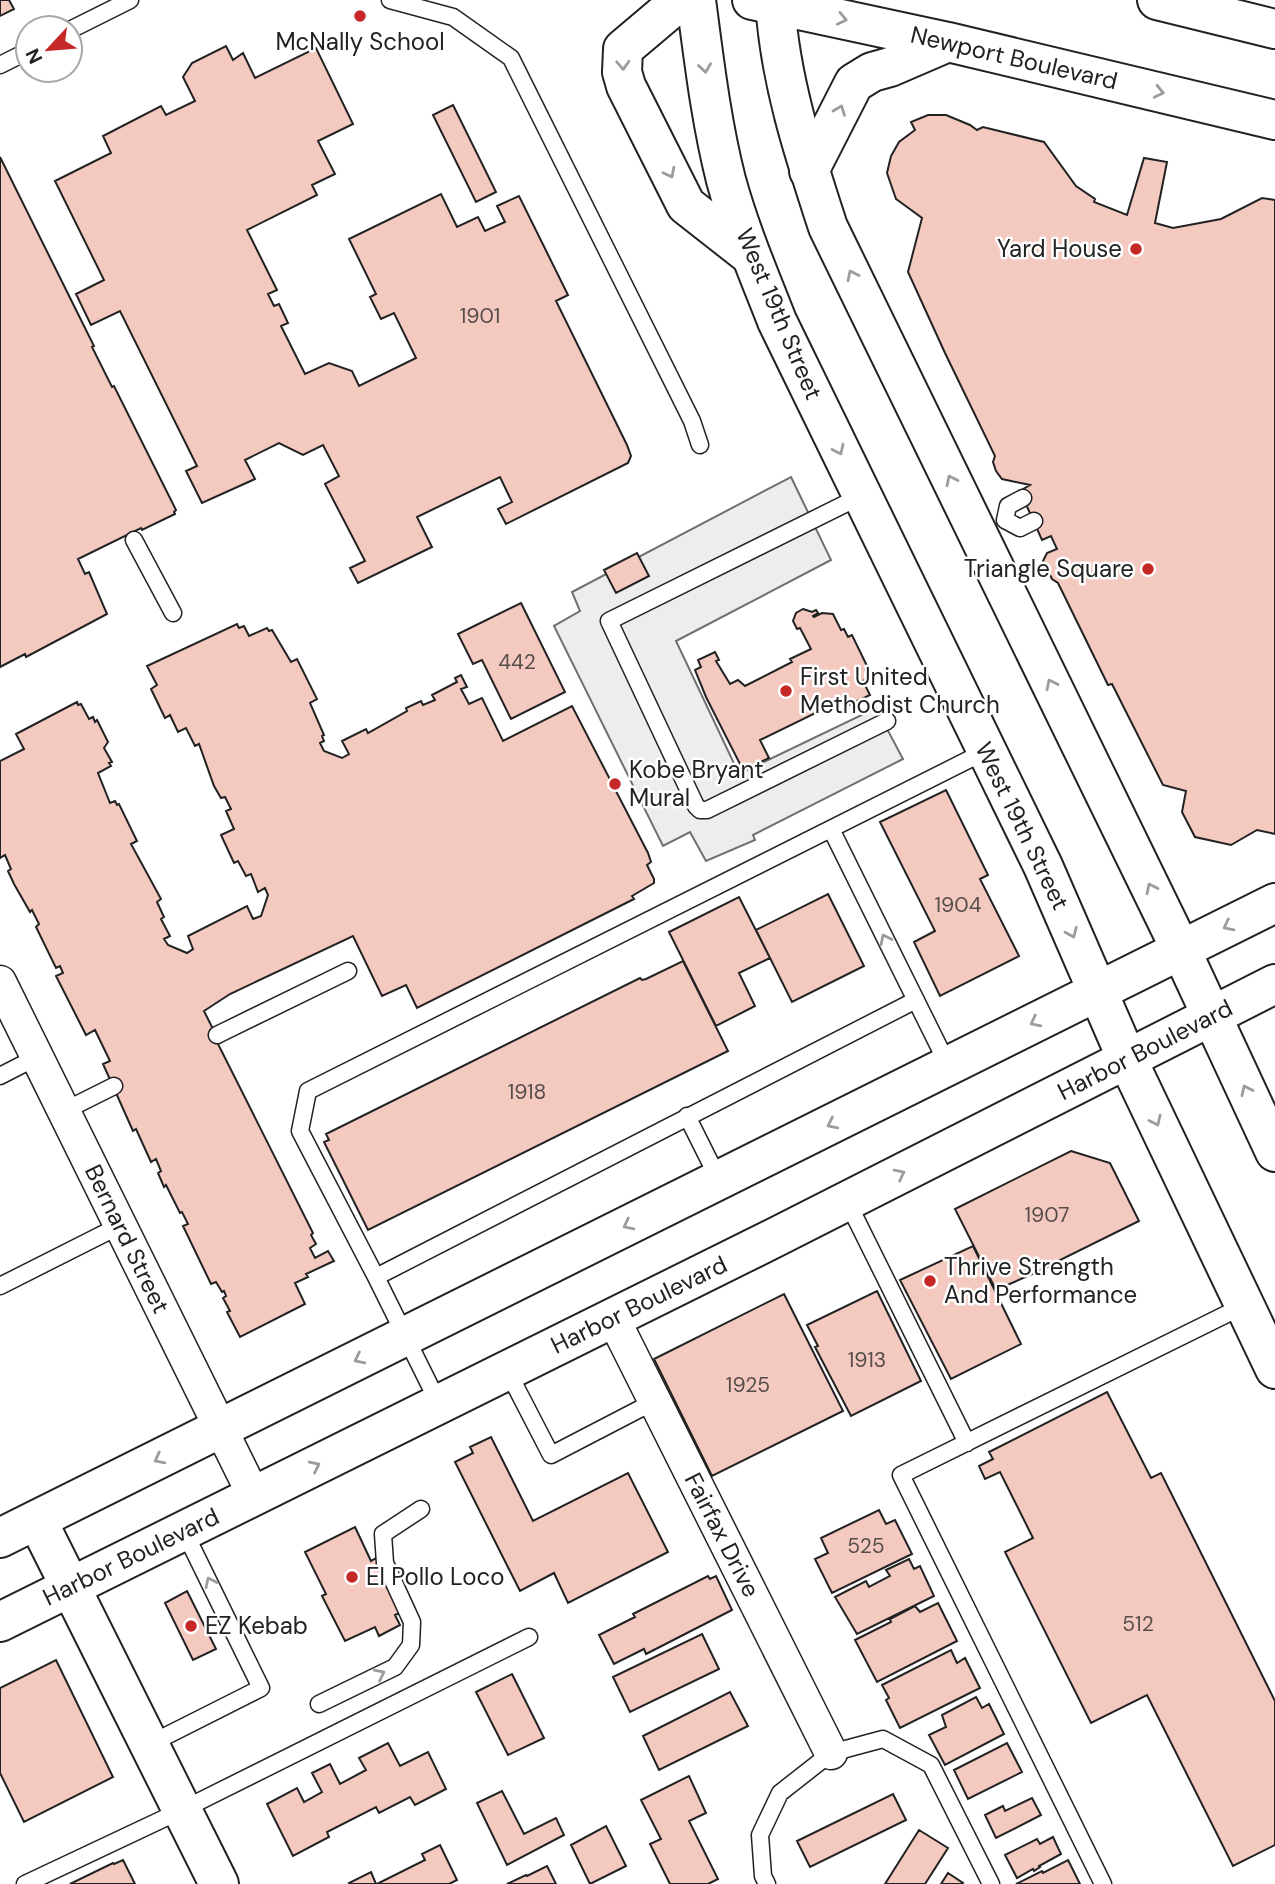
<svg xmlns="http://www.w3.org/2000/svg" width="1275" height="1884" font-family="'DM Sans',sans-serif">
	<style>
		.parking { fill: #ededed; stroke: #6f6f6f; stroke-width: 2 }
		.building { fill: #f3c9c0; stroke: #222; stroke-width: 2 }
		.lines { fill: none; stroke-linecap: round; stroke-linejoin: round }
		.service-casing { stroke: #222; stroke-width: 19 }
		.minor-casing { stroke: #222; stroke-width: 35 }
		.tertiary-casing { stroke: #222; stroke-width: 42 }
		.secondary-casing { stroke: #222; stroke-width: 42 }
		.primary-casing { stroke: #222; stroke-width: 42 }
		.trunk-casing { stroke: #222; stroke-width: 42 }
		.service { stroke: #fff; stroke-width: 16 }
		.minor { stroke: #fff; stroke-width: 32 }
		.tertiary { stroke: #fff; stroke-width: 38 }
		.secondary { stroke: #fff; stroke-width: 38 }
		.primary { stroke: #fff; stroke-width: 38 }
		.trunk { stroke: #fff; stroke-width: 38 }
		.oneway { stroke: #9c9c9c }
		.poi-dot { fill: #c62828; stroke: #fff; stroke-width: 2.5 }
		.labels { text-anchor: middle; stroke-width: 5; stroke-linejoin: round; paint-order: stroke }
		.number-label { font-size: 21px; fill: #564c4a }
		.poi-label { font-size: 24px; fill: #222; stroke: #fff; text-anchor: start }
		.street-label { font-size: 24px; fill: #222; stroke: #fff }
	</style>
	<rect width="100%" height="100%" fill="#fff"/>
	<path class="parking" d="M791,477L831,560L676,641L739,774L876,708L903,759L753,835L755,840L706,861L690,832L663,846L554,626L580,611L572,592Z"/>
	<path class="building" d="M0,0H9L14,9L0,16Z
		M226,46L233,60L243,53L255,78L316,48L353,124L318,141L335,174L312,185L317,195L247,230L277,290L268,294L274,306L279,304L288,323L281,326L305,374L329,363L352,371L359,386L416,358L394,313L381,319L370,297L376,294L349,239L441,194L457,227L478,217L485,231L505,222L497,206L519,196L568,295L556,301L627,445L631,456L628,463L506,524L498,509L512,502L500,477L417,517L432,547L358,583L350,568L365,561L325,484L339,476L323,445L303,455L279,443L245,460L255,479L202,503L186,471L197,466L120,311L91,325L76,294L104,280L55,181L111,153L103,136L161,106L166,115L195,101L183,77L192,63Z
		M453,105L496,192L476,202L433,115Z
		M928,115H946L970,125L977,130L983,127L1044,142L1076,186L1095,199L1094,202L1127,215L1144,158L1167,162L1155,223L1173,228L1221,219L1262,198L1275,200V834L1257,830L1231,845L1195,837L1182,812L1186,791L1163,785L1112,684L1108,685L1058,583L1052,579L1043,561L1047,553L1057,549L1051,536L1042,540L1020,491L1030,485L1002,479L996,471L993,462L995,456L945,353L908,272L922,218L896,199L887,173L891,156L899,142L915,130L911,122Z
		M0,157L94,346L92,347L112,387L114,386L176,510L174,512L175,514L142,530L141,528L78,559L85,574L89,572L107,614L26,657L25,654L0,667Z
		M637,553L649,576L616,593L604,570Z
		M521,603L565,692L511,719L482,660L473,664L458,634Z
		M803,609L812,612L816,610L818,613L813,616L814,617L822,613L833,614L841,630L844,629L848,637L852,635L868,668L865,669L869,678L863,681L870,695L847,706L844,699L760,740L769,758L743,770L706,697L695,670L701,667L698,660L715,652L719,660L716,661L730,684L738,680L745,686L792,662L790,659L811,649L800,628L797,629L793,621L796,613Z
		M237,624L239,628L244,626L249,636L267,628L269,631L272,630L291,662L297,659L317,699L310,703L324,735L322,736L324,741L320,743L324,751L342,758L349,754L342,741L366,729L368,733L407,711L406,708L421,701L423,705L435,700L432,695L457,682L455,678L461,675L467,687L461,689L469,704L482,698L503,741L572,706L648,853L651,862L647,865L654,879V883L632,896L634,899L417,1008L406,985L382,996L353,936L230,994L204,1011L220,1043L218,1044L313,1233L311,1235L316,1244L310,1248L315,1258L328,1251L334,1261L306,1274L308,1277L295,1283L305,1304L240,1337L227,1312L230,1311L223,1298L226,1296L224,1291L222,1292L216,1282L211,1284L183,1226L188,1224L182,1212L180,1213L166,1185L164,1187L158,1173L161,1171L156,1159L151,1162L136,1129L133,1131L103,1064L110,1061L95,1030L86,1035L56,976L63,973L60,966L56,968L36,927L39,924L32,910L30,912L14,884L8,871L11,869L5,855L0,858V761L24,749L16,734L77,702L78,705L81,704L89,719L93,717L95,722L97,720L108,742L104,748L112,762L109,763L111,766L98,773L110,803L115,801L117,805L119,804L137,841L131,844L161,899L157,902L164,917L161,919L170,936L164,939L168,945L187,953L193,949L188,936L247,906L253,919L261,916L268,895L265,888L258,892L251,874L246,876L238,861L234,863L221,835L234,829L226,811L231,809L225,797L221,798L214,786L199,744L195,746L186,728L178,732L170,715L165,718L151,689L157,685L147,666Z
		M946,790L988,875L980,879L1019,956L940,996L914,942L935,931L880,822Z
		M828,894L864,966L792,1002L756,930Z
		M739,897L770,958L739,973L755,1006L716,1026L669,932Z
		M683,961L728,1051L368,1230L324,1142L329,1140L326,1134L640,978L642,980L646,979Z
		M1071,1151L1110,1163L1139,1221L1054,1263L1055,1264L996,1290L955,1209Z
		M973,1246L1021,1344L951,1379L900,1280Z
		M877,1291L921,1381L851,1416L815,1347L818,1346L807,1325Z
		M784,1294L843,1411L712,1476L654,1359Z
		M1107,1392L1151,1478L1161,1473L1275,1701V1845L1233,1866L1147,1695L1091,1723L1005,1552L1033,1538L1000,1472L985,1479L979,1466L993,1459L989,1452Z
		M491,1437L533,1521L628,1473L668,1552L568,1603L554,1573L520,1591L455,1462L473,1453L470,1447Z
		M879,1510L886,1524L895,1520L912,1554L832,1593L815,1559L828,1553L821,1538Z
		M355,1527L371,1561L376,1558L402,1612L395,1615L400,1625L379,1636L375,1627L345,1641L322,1596L326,1594L305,1552Z
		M909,1559L914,1569L920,1566L934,1596L857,1634L835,1597L866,1581L869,1587L890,1576L886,1570Z
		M708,1576L710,1579L716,1576L732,1610L646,1654L644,1649L614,1664L599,1635L635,1617L633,1614Z
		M187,1591L216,1649L193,1660L165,1603Z
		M938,1603L957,1641L877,1682L855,1640L891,1622L890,1619L915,1606L920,1612Z
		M702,1634L719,1669L630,1712L613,1677Z
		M951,1650L957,1663L965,1658L980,1688L900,1728L886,1700L889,1698L882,1685Z
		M56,1660L113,1777L24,1822L0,1773V1688Z
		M512,1674L544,1738L508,1755L476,1692Z
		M730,1692L748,1726L659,1770L643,1736Z
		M976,1697L982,1708L989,1704L1004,1734L945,1765L929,1735L946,1727L942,1715Z
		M388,1743L400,1766L428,1752L446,1789L415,1805L410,1797L379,1813L376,1807L327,1832L329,1837L293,1856L267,1804L297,1788L304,1802L322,1792L312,1773L330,1764L340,1784L366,1770L359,1758Z
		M1007,1743L1022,1772L968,1799L954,1770Z
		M689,1776L706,1813L689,1821L718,1879L708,1884H670L650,1844L661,1839L641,1800Z
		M502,1791L524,1834L556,1818L564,1835L507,1865L477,1803Z
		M893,1794L906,1820L810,1867L797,1841Z
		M1032,1798L1041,1815L996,1838L985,1815L1003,1806L1005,1811Z
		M606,1826L626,1866L590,1884L571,1845Z
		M919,1830L948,1848L925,1884H885Z
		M1053,1837L1061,1854L1039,1866L1040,1867L1034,1871L1033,1869L1017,1878L1005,1855L1037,1839L1040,1844Z
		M440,1845L457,1880L449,1884H377L425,1860L422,1854Z
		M123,1860L135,1884H70L113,1863L114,1864Z
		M1068,1860L1080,1884H1016L1042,1871L1043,1873Z
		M547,1866L556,1884H507L526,1875L527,1876Z
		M371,1872L376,1884H350L349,1883Z
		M948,1873L963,1883L962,1884H941Z"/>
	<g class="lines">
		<g class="service-casing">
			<path id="service" d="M390,0L453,17L511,58L692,421L700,445
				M70,30L130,0
				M0,65L28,51
				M861,496L609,621L696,806L700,810H707L887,721
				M1005,520L1020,528L1034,521
				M1005,520L1008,506L1023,498
				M134,540L173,613
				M831,829L948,1065
				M217,1035L348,971
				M0,1076L37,1057
				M64,1111L114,1086
				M687,1116L719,1180
				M847,1201L967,1443
				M376,1277L916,1000
				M0,1286L121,1225
				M507,1370L551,1455L655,1401
				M439,1404L376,1277L300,1131L308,1091L986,751
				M319,1704L395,1667L411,1645L412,1622L385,1563L383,1534L421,1509
				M150,1744L261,1688L184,1531
				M25,1884L182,1810L529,1637
				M767,1884L763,1876L760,1835L780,1793L831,1753L883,1739L931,1765L991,1884
				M1103,1884L901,1475L1243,1306"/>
		</g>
		<g class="minor-casing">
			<path id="minor" d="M0,982L254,1496
				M613,1318L831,1753"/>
		</g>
		<g class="tertiary-casing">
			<path id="tertiary" d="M37,1520L219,1884"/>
		</g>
		<g class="secondary-casing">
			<path id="secondary" d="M681,0L623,49L622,72L626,86L686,205L751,256
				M696,0C704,60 711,121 726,180C739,228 759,275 777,321L1043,866L1127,1059L1275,1369
				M775,0C779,77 804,154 828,227L1181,950L1275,1152"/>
		</g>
		<g class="primary-casing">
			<path id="primary" d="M0,1538L1275,903
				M0,1622L774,1238L1275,984"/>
		</g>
		<g class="trunk-casing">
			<path id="trunk" d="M752,0L948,42L1275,120
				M1157,0L1275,29
				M809,171L854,83L872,72L890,67L948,42"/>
		</g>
		<use href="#service" class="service"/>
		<use href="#minor" class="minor"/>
		<use href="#tertiary" class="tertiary"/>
		<use href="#secondary" class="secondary"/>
		<use href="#primary" class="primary"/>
		<use href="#trunk" class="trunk"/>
	</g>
	<defs><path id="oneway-chevron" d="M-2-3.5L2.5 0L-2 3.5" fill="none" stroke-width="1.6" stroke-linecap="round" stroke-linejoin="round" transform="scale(1.75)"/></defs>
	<g class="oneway">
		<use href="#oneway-chevron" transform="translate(842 19) rotate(12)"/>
		<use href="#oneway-chevron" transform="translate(623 65) rotate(87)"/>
		<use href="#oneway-chevron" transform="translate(705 68) rotate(82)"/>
		<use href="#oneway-chevron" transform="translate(1159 92) rotate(13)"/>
		<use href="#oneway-chevron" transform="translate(840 110) rotate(-69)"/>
		<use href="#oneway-chevron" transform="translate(670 173) rotate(63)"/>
		<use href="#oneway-chevron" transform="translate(852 275) rotate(-116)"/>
		<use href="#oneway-chevron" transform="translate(839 450) rotate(64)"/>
		<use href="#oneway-chevron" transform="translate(951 480) rotate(-116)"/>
		<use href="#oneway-chevron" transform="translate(1051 684) rotate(-116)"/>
		<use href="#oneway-chevron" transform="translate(1151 888) rotate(-116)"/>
		<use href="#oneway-chevron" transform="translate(1228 926) rotate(153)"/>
		<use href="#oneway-chevron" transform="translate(1072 933) rotate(67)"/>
		<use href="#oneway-chevron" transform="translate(885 939) rotate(-116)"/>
		<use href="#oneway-chevron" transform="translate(1035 1022) rotate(153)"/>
		<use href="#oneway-chevron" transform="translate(1246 1090) rotate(-115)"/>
		<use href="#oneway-chevron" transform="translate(1156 1121) rotate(65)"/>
		<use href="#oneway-chevron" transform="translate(832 1124) rotate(154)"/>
		<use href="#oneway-chevron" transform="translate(900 1174) rotate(-27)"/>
		<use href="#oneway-chevron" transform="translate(628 1225) rotate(153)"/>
		<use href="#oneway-chevron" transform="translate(359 1359) rotate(154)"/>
		<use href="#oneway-chevron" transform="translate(159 1459) rotate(153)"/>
		<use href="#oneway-chevron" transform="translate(315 1466) rotate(-26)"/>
		<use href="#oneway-chevron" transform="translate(210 1582) rotate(-116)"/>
		<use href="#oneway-chevron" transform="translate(380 1674) rotate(-26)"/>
	</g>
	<g class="poi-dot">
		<circle cx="360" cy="16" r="7"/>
		<circle cx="1136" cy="249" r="7"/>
		<circle cx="1148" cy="569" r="7"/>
		<circle cx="786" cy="691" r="7"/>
		<circle cx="615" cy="784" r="7"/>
		<circle cx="930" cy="1281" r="7"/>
		<circle cx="352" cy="1577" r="7"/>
		<circle cx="191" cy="1626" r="7"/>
	</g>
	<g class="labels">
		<g class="number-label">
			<text x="480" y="323">1901</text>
			<text x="517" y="669">442</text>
			<text x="958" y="912">1904</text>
			<text x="527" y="1099">1918</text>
			<text x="1047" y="1222">1907</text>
			<text x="867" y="1367">1913</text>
			<text x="748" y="1392">1925</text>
			<text x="866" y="1553">525</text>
			<text x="1138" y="1631">512</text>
		</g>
		<g class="poi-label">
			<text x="360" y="50" text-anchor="middle">McNally School</text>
			<text x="1122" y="257" text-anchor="end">Yard House</text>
			<text x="1134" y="577" text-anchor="end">Triangle Square</text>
			<text x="800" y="685">First United<tspan x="800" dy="28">Methodist Church</tspan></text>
			<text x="629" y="778">Kobe Bryant<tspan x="629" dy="28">Mural</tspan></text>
			<text x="944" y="1275">Thrive Strength<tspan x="944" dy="28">And Performance</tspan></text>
			<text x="366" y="1585">El Pollo Loco</text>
			<text x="205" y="1634">EZ Kebab</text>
		</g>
		<g class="street-label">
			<text transform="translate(1014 58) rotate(13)" y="8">Newport Boulevard</text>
			<text transform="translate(779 314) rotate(67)" y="8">West 19th Street</text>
			<text transform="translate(1022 826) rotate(64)" y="8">West 19th Street</text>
			<text transform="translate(1145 1050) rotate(-27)" y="8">Harbor Boulevard</text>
			<text transform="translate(127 1239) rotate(64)" y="8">Bernard Street</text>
			<text transform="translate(639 1305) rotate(-26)" y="8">Harbor Boulevard</text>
			<text transform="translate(722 1535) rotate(63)" y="8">Fairfax Drive</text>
			<text transform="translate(131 1557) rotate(-26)" y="8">Harbor Boulevard</text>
		</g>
	</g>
	<g transform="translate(49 49) rotate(244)"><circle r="33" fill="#ffffff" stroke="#a7a7a7" stroke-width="2"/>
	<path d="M0-5L12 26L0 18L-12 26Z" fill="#c62828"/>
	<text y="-10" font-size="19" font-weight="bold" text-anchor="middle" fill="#222222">N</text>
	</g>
</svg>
